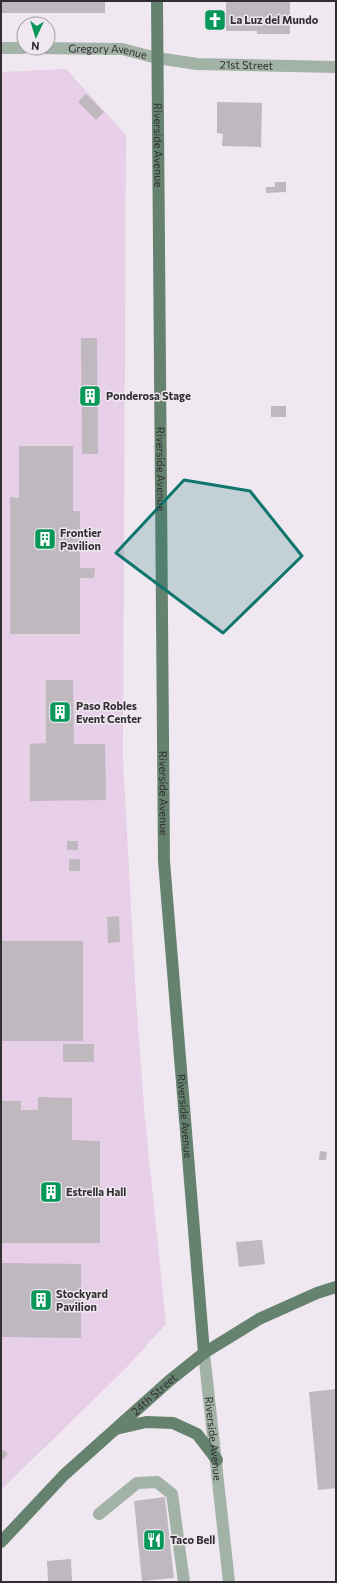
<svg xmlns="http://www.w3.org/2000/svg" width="337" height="1583" font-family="Commissioner,sans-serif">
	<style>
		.green { fill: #e6cfe7 }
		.building { fill: #bfb8bf }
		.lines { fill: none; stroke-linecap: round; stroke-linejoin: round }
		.minor { stroke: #a2b2a7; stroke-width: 12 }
		.major { stroke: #65826f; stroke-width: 12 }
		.marked { fill: #0f766e; fill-opacity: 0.2; stroke: #0f766e; stroke-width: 3; stroke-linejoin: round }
		.labels { text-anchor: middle; stroke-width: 3; stroke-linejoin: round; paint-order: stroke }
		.poi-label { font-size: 11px; font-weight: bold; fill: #312f31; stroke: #f0e8f0; text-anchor: start }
		.street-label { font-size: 11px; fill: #312f31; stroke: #f0e8f0 }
	</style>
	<rect width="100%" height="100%" fill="#f0e8f0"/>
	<path class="green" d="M66,69L126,135L123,759L136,999L145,1119L166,1324L127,1367L1,1490V72Z"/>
	<path class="building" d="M1,1H105V13H1Z
		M226,1H290V34H257V31H226Z
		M86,94L104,112L96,120L78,102Z
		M217,102L262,103L261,147L222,146L223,134L217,133Z
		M275,182H286V192L266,193V187H275Z
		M81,338H97L98,454H82Z
		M271,406H286V417H271Z
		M19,446H73V511H80V568H95L94,578H80V634H10V497L19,498Z
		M46,680H73L74,744H105L106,800L30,801V744L46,743Z
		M67,841H78V850H67Z
		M69,859H80V871H69Z
		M119,916L120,942L108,943L107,917Z
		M1,941H83V1041H1Z
		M63,1044H94V1062H63Z
		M38,1097L72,1098V1140L100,1141V1243H1V1101H21V1110H38Z
		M320,1151L327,1152L326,1160H319Z
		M262,1240L265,1264L239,1267L236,1242Z
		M1,1263L81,1264V1338L1,1337Z
		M336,1389V1488L318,1490L309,1392Z
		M1,1450H4L8,1454L1,1462Z
		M165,1497L174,1578L142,1581L134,1501Z
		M71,1559L72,1582H48L47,1561Z"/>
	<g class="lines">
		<g class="minor">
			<path d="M1,48H24"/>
			<path id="s1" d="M34,48L122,49L157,58L197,64L336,67"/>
			<path id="s2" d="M204,1353L229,1582"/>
			<path d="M99,1514L137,1483L157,1482L172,1494L184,1582"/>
		</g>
		<g class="major">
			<path id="s3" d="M157,1L164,861L204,1353"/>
			<path d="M116,1429L146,1422L173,1423L197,1434L217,1460"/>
			<path id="s4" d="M1,1542L64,1475L169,1381L204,1353L259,1319L317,1293L336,1287"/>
		</g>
	</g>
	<path class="marked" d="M184,480L250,491L302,556L223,633L116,553Z"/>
	<defs>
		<g id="church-square" transform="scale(1.15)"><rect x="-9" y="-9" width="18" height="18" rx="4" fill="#069759" stroke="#f0e8f0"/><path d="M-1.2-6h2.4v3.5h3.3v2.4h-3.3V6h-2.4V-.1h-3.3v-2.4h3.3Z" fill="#fff"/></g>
		<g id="building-square" transform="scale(1.15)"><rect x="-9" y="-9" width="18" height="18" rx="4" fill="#069759" stroke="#f0e8f0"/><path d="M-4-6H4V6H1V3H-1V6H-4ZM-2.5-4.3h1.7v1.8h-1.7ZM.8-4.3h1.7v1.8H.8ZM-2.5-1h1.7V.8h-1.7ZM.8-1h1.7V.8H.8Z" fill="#fff"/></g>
		<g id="restaurant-square" transform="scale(1.15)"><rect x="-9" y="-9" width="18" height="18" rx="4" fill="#069759" stroke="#f0e8f0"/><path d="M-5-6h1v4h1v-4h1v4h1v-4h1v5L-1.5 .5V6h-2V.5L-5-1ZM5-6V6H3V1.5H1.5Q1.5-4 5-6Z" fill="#fff"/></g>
	</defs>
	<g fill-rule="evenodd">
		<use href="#church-square" x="215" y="20"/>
		<use href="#building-square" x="90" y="396"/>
		<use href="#building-square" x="45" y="539"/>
		<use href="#building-square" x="60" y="712"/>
		<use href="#building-square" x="51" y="1192"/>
		<use href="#building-square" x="41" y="1300"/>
		<use href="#restaurant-square" x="154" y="1540"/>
	</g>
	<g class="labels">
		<g class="poi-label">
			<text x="230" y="24">La Luz del Mundo</text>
			<text x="106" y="400">Ponderosa Stage</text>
			<text x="60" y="537">Frontier<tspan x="60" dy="13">Pavilion</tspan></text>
			<text x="76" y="710">Paso Robles<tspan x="76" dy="13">Event Center</tspan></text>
			<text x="66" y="1196">Estrella Hall</text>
			<text x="56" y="1298">Stockyard<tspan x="56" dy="13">Pavilion</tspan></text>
			<text x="170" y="1544">Taco Bell</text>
		</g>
		<g class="street-label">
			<text dy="4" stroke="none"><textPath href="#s1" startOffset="74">Gregory Avenue</textPath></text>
			<text dy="4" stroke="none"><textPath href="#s1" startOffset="214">21st Street</textPath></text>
			<text dy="4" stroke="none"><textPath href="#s3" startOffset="144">Riverside Avenue</textPath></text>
			<text dy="4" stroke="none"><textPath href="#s3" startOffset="468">Riverside Avenue</textPath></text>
			<text dy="4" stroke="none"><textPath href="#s3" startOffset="792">Riverside Avenue</textPath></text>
			<text dy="4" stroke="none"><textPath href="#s3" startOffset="1116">Riverside Avenue</textPath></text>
			<text dy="4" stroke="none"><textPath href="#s4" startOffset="213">24th Street</textPath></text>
			<text dy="4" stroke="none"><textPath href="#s2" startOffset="86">Riverside Avenue</textPath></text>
		</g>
	</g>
	<rect width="337" height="1583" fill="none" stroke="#312f31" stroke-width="4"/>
	<g transform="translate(36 36) rotate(184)"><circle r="19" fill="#f0e8f0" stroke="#a49ea4"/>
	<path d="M0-3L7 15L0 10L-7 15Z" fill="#069759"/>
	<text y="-6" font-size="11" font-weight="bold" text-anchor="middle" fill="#312f31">N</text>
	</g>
</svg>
